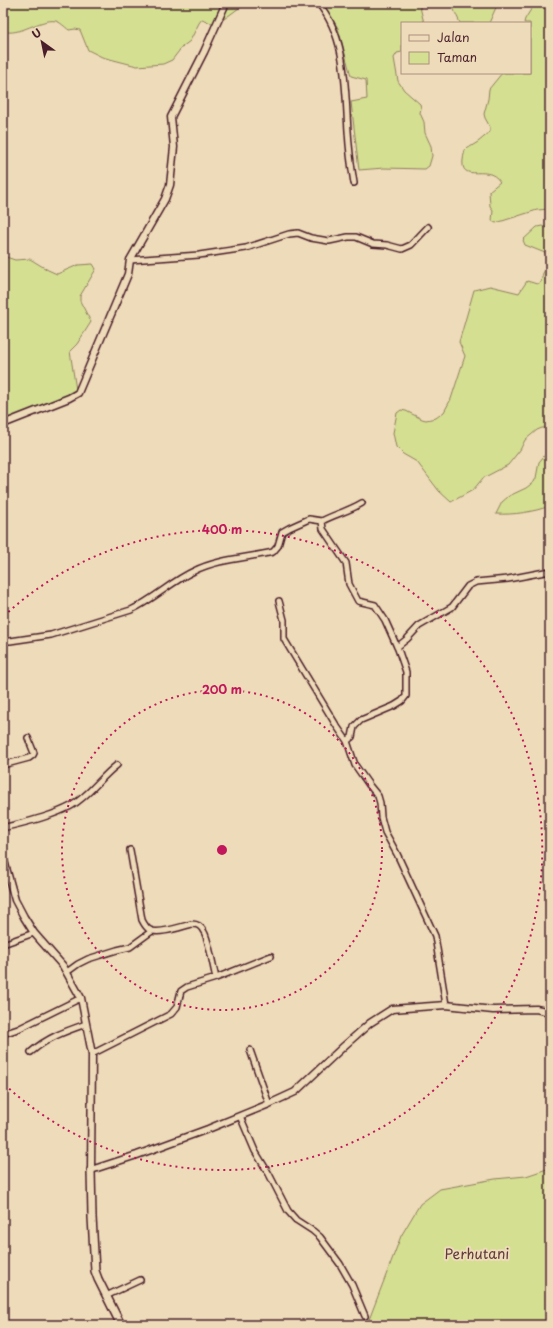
<svg xmlns="http://www.w3.org/2000/svg" width="553" height="1328" font-family="'Playpen Sans',sans-serif">
	<style>
		.green { fill: #d4df92; stroke: #8f7f5e }
		.lines { fill: none; stroke-linecap: round; stroke-linejoin: round }
		.minor-casing { stroke: #4a1f2b; stroke-width: 8 }
		.tertiary-casing { stroke: #4a1f2b; stroke-width: 9 }
		.secondary-casing { stroke: #4a1f2b; stroke-width: 10 }
		.minor { stroke: #eedbb9; stroke-width: 5 }
		.tertiary { stroke: #eedbb9; stroke-width: 6 }
		.secondary { stroke: #eedbb9; stroke-width: 7 }
		.ring { fill: none; stroke: #c2185b; stroke-width: 2; stroke-dasharray: 2 4 }
		.labels { text-anchor: middle; stroke-width: 4; stroke-linejoin: round; paint-order: stroke }
		.park-label { font-size: 14px; fill: #5f3c3a; stroke: #eedbb9 }
		.centre { fill: #c2185b; stroke: #eedbb9; stroke-width: 2 }
		.ring-label { font-size: 12px; text-anchor: middle; font-weight: bold; fill: #c2185b; stroke: #eedbb9; stroke-width: 4; stroke-linejoin: round; paint-order: stroke }
	</style>
	<rect width="100%" height="100%" fill="#eedbb9"/>
	<filter id="ink" filterUnits="userSpaceOnUse"><feTurbulence type="fractalNoise" baseFrequency=".025" numOctaves="2"/><feDisplacementMap in="SourceGraphic" scale="8" xChannelSelector="R" yChannelSelector="G"/><feConvolveMatrix kernelMatrix="1 2 1 2 8 2 1 2 1" color-interpolation-filters="sRGB"/></filter>
	<g filter="url(#ink)">
		<path class="green" d="M3,3H254L239,8L224,19L211,23L202,19L199,23L190,41L182,47L172,60L163,64L137,66L102,57L88,50L80,30L75,29L69,30C65,27 60,22 56,21C40,18 19,37 3,31Z
			M322,3H419L424,23H402V52L397,53L394,58L398,81L404,90L420,104L421,108L420,113L424,122L425,133L431,146L432,156L429,166L425,169L384,168L359,170L351,102L367,99L366,80L351,76L338,28Z
			M451,3H498L489,23H460Z
			M535,3H550V209L537,210L496,223L492,221L493,210L490,206L489,191L500,182C487,160 454,190 465,150L478,142L490,132V127L485,118L484,114L488,99L489,89L502,73H530V23H524L525,19Z
			M542,226L550,229V256L545,253L525,245L523,240L537,227Z
			M6,257L15,260L30,259L48,270L57,274L78,265L93,264L96,269L80,296V301L91,322L77,344L70,351L76,390L68,396L3,422V258Z
			M550,264V428H542L537,430L525,440L520,450L508,465L483,478L473,490L451,502L439,491L417,462L403,454L396,447L393,433L397,413L401,410L406,411L422,419L426,420L436,418L444,412L451,399L465,356L459,342L474,290L490,286L519,293L527,281L537,284L541,282L543,273Z
			M550,449V506C533,512 514,515 496,514L502,502L509,496L526,488L534,482L536,478L539,462Z
			M550,1168V1325H367L401,1236L420,1204L440,1189L495,1179L526,1176Z"/>
		<g class="lines">
			<g class="minor-casing">
				<path id="minor" d="M318,3C347,37 345,88 348,131C349,148 351,165 354,183
					M130,260L199,255L246,248L289,234L298,233L311,238L329,241L348,237H356L373,244L387,245L402,249L411,245L428,227
					M279,601L284,620V639L336,725L347,741L355,765L369,785L378,796L380,803L381,817L385,832L397,854L435,936L446,1005
					M3,641H10L51,635L131,610C154,599 172,581 194,571C218,559 247,558 273,552L278,546L282,532L289,528L309,519L322,521
					M397,647L407,639L419,626L452,607L468,586L476,582L508,579L550,571
					M347,741L352,737L354,727L361,720L394,706L402,701L406,696V672L398,649L385,620L375,605L358,601L349,584L346,563L323,529L322,521C335,514 349,511 362,503
					M3,765L29,758L33,755L34,753L28,738
					M3,828C26,822 50,817 71,806C89,796 101,777 117,765
					M130,850L142,920C144,924 146,928 150,930C158,935 183,926 192,924C198,924 201,926 204,932C209,940 213,967 216,978
					M3,944L34,933
					M67,972L78,964L88,959L117,950L130,947L152,931
					M3,1034L18,1029L81,998
					M250,1050L269,1104
					M31,1052C48,1037 66,1031 86,1024
					M92,1054L171,1014L177,1007L181,991L187,987L216,978L271,956
					M240,1116L255,1151L269,1174L288,1211L296,1220L313,1231L320,1237L340,1264L352,1285L365,1316
					M106,1296L140,1280"/>
			</g>
			<g class="tertiary-casing">
				<path id="tertiary" d="M3,424L69,398L78,393L128,274L130,260L165,199L170,185L174,147L171,117L204,52L226,3
					M3,857L15,900L24,917L34,933L63,966L81,998L92,1054L91,1170L137,1155L208,1129L269,1104L295,1092L344,1046L370,1023L392,1009L446,1005L493,1010L536,1009L550,1012"/>
			</g>
			<g class="secondary-casing">
				<path id="secondary" d="M91,1170L92,1217L95,1271L98,1279L121,1325"/>
			</g>
			<use href="#minor" class="minor"/>
			<use href="#tertiary" class="tertiary"/>
			<use href="#secondary" class="secondary"/>
		</g>
	</g>
	<g class="ring">
		<circle cx="222" cy="850" r="160"/>
		<path d="M4 616A320 320 0 1 1 4 1084"/>
	</g>
	<g class="labels">
		<g class="park-label">
			<text x="477" y="1259">Perhutani</text>
		</g>
	</g>
	<circle cx="222" cy="850" r="6" class="centre"/>
	<g class="ring-label">
		<text x="222" y="534">400 m</text>
		<text x="222" y="694">200 m</text>
	</g>
	<rect width="553" height="1328" fill="none" stroke="#eedbb9" stroke-width="16"/>
	<rect x="8" y="8" width="537" height="1312" fill="none" stroke="#4a1f2b" stroke-width="1.5" filter="url(#ink)"/>
	<rect x="401" y="22" width="130" height="52" fill="#eedbb9" stroke="#ac9080"/>
	<rect x="409" y="35" width="20" height="6" fill="#eedbb9" stroke="#ac9080"/>
	<text x="437" y="42" font-size="12" fill="#4a1f2b">Jalan</text>
	<rect x="409" y="52" width="20" height="12" fill="#d4df92" stroke="#ac9080"/>
	<text x="437" y="62" font-size="12" fill="#4a1f2b">Taman</text>
	<g transform="translate(42 42) rotate(327)" stroke="#eedbb9" stroke-width="3" paint-order="stroke">
	<path d="M0-3L7 15L0 10L-7 15Z" fill="#4a1f2b"/>
	<text y="-6" font-size="11" font-weight="bold" text-anchor="middle" fill="#4a1f2b">U</text>
	</g>
</svg>
